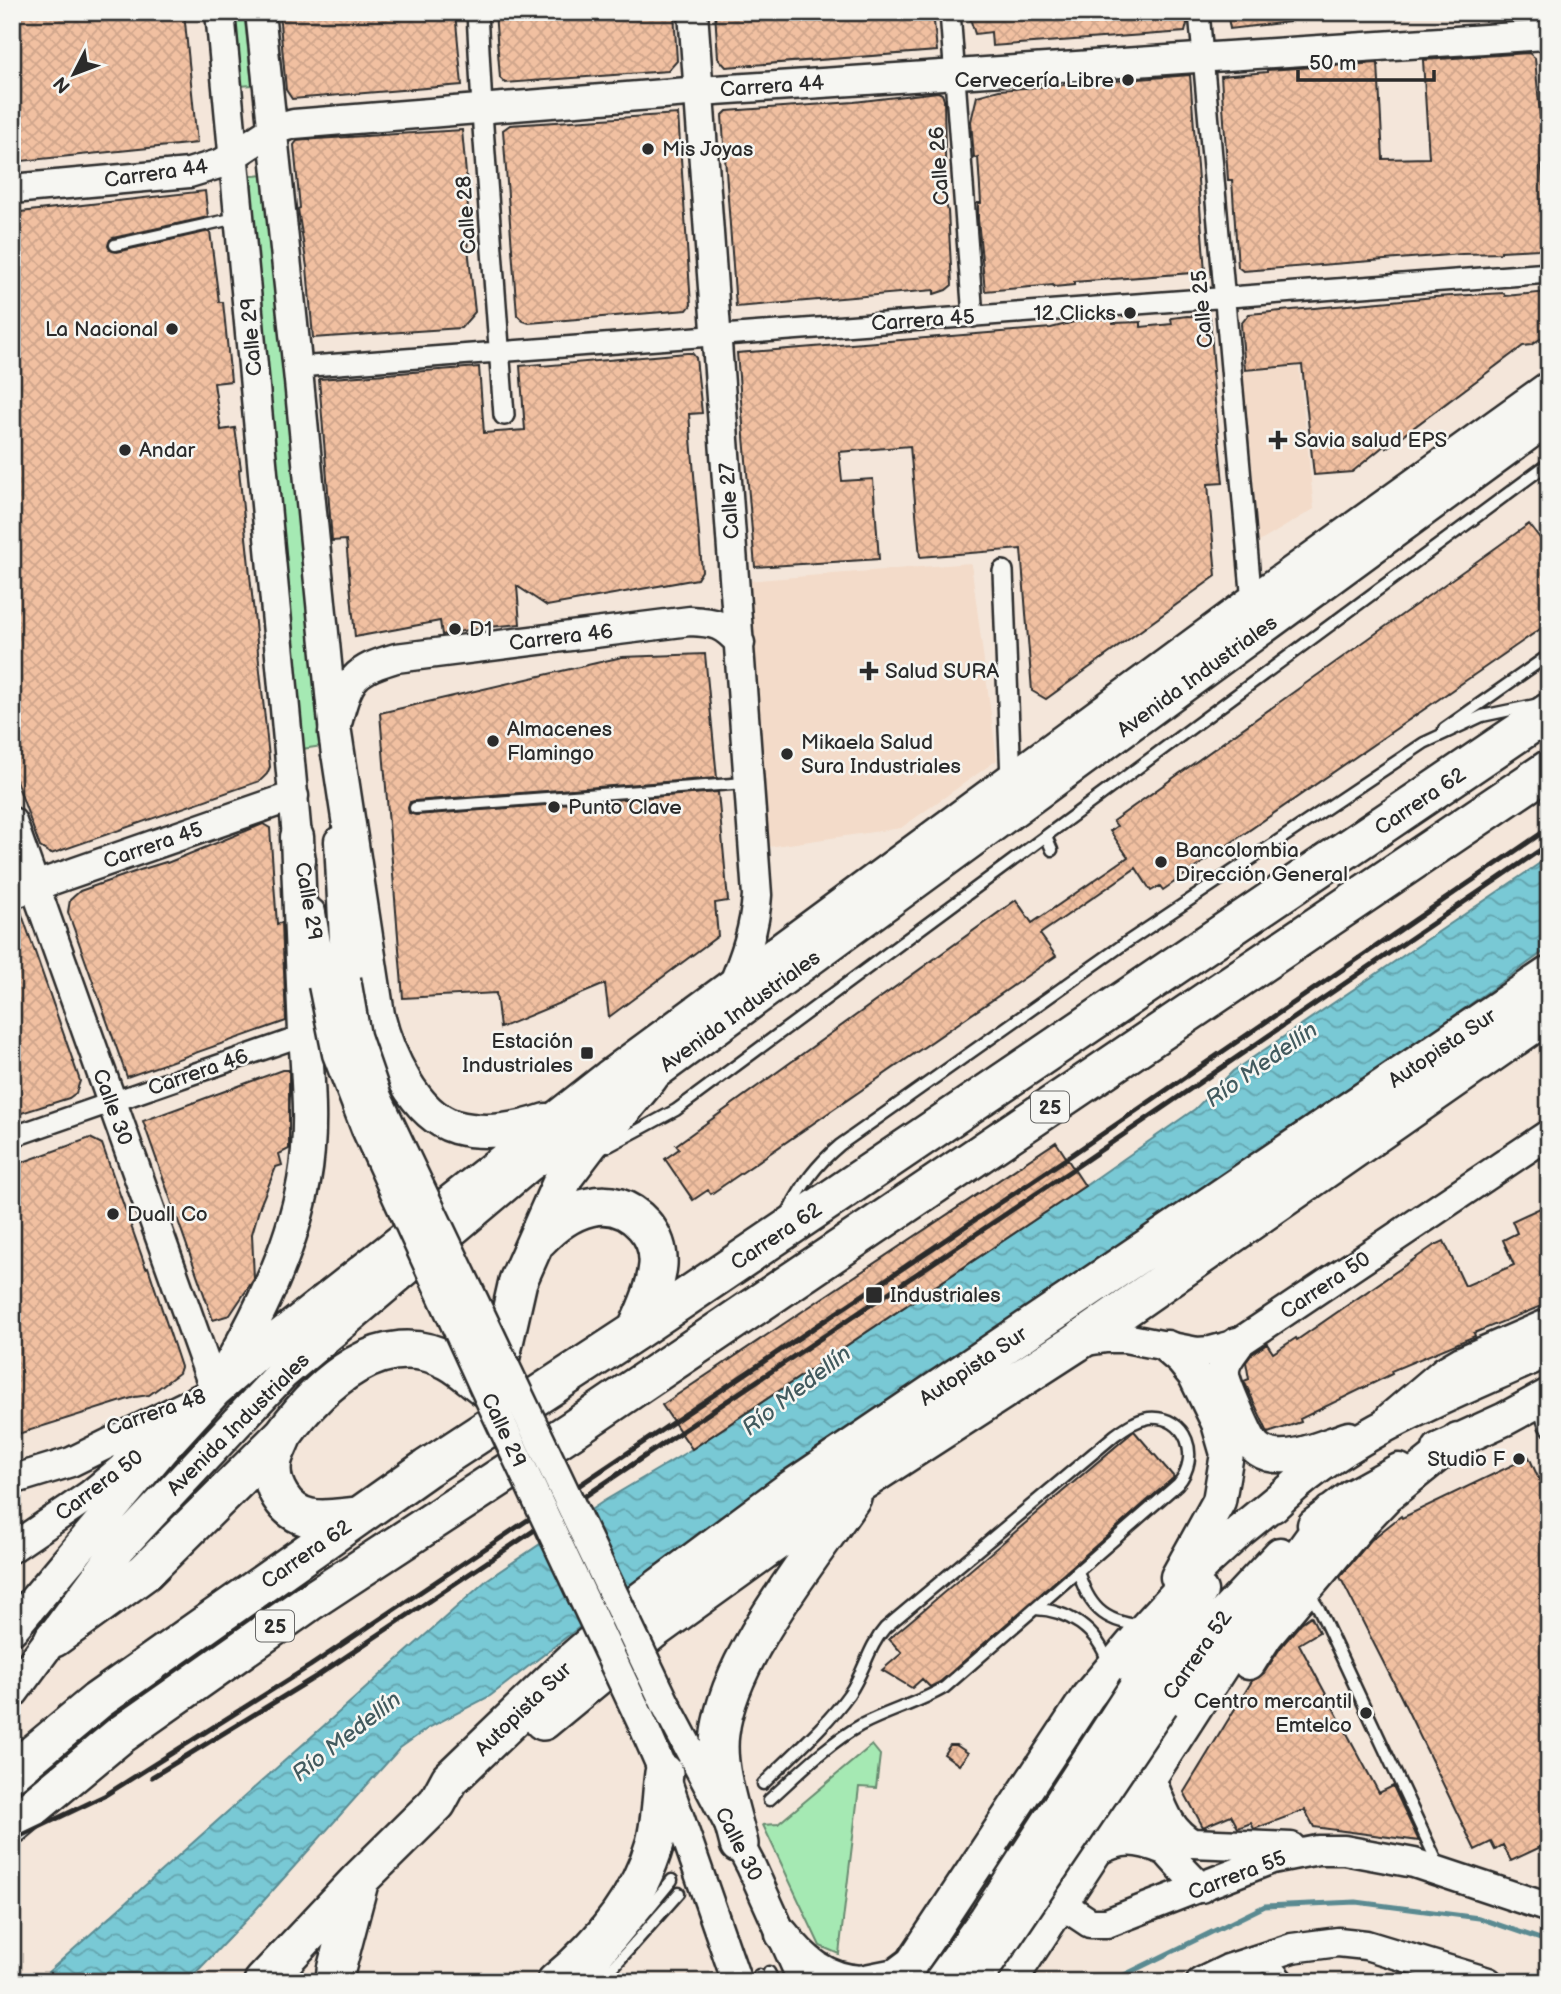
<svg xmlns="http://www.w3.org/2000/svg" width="1561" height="1994" font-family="'Balsamiq Sans',sans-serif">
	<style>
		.built { fill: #f3dbc9 }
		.green { fill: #a5e9b3; stroke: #688a6f; stroke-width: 2 }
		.water { fill: url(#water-waves); stroke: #5a8a91; stroke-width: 2 }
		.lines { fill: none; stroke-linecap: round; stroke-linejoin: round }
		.stream { stroke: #5a8a91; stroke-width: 5 }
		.building { fill: url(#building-cross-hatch); stroke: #2b2b2b; stroke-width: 2 }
		.lane-casing { stroke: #2b2b2b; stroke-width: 15 }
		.street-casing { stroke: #2b2b2b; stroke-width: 24 }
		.secondary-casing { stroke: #2b2b2b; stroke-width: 33 }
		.primary-casing { stroke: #2b2b2b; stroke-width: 37 }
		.highway-casing { stroke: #2b2b2b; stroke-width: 42 }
		.lane { stroke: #f6f6f2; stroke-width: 10 }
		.street { stroke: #f6f6f2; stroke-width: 19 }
		.secondary { stroke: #f6f6f2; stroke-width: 28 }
		.primary { stroke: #f6f6f2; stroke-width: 32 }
		.highway { stroke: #f6f6f2; stroke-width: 37 }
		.rail { stroke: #2b2b2b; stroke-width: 5 }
		.secondary-bridge-casing { stroke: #2b2b2b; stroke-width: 33; stroke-linecap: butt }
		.primary-bridge-casing { stroke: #2b2b2b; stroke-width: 37; stroke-linecap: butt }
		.secondary-bridge { stroke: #f6f6f2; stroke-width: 28 }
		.primary-bridge { stroke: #f6f6f2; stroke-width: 32 }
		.poi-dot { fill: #2b2b2b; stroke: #f6f6f2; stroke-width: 2.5 }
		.labels { text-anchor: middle; stroke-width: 5; stroke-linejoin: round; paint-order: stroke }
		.shield { fill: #f6f6f2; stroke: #686867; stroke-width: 2 }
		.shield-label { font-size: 19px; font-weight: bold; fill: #2b2b2b }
		.poi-label { font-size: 21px; fill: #2b2b2b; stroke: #f6f6f2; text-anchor: start }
		.street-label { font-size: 21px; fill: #2b2b2b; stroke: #f6f6f2 }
		.water-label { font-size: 23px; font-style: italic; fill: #425a5e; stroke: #f6f6f2 }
	</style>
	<defs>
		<pattern id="water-waves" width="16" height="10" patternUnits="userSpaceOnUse" patternTransform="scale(1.75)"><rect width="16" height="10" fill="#79c9d5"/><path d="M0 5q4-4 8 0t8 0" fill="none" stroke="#63a3ad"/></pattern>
		<pattern id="building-cross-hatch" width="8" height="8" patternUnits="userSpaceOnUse" patternTransform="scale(1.75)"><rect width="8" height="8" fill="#f1c0a1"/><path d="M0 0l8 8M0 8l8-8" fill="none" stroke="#cfa58b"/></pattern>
	</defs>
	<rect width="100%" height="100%" fill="#f4e6da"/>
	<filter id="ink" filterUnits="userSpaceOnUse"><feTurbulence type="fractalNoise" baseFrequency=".0143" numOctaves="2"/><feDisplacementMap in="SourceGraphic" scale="14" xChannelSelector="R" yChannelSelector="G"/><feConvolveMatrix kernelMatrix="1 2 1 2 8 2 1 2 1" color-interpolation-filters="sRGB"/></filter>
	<g filter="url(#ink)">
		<path class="built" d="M1299,367L1314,509L1259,542L1243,371Z
			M971,563L997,760L901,828L768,847L746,581Z"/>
		<path class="green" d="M233,12H244L252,85L240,86Z
			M264,175L322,746L302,749L243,177Z
			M872,1745L880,1755L876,1788L859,1787L839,1954L820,1946L763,1825L778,1824Z"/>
		<path class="water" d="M1549,857V948L1405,1051L716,1522L490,1696L428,1728L400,1748L250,1916L187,1982H37L488,1579L604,1501L692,1449L1085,1186L1195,1109L1233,1071Z"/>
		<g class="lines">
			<path class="stream" d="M1110,1982L1265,1906L1356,1902L1479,1918L1549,1942"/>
		</g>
		<path class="building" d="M12,12H184L197,143L12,162Z
			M279,12H455L462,85L292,99L286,90Z
			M495,12H674L677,61L668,71L505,83L500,78Z
			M715,12H933L937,51L726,67L718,58Z
			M968,12H1186L1187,24L1185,32L992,46L991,32L975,34Z
			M1227,12H1289V22L1230,29Z
			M1529,53L1535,58L1542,138L1543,160H1541L1545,199H1542L1546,237L1543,246L1539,249L1501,251V253L1462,254L1243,271L1238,267L1232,180H1228L1221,76L1267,72V70L1378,63L1383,159L1429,158L1423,60Z
			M1190,75L1205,272L1074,282V285L1054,287L1053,285L985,291L978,219V203H981L978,157L974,158L971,121L977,96L999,90Z
			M938,92L942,94L944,100L946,204L948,211L952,285L946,290L934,294V290L736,307L722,116L727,111L854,102Z
			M678,114L691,305L687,310L529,323L523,321L517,315L503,130L510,125Z
			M462,130L467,185L469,238H467L475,312L461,328L313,338L307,267L298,209L300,208L294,145L297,141L316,139Z
			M205,191L208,217L113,238L110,240L108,246L110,250L117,252L210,231L219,302H223L231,381L214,383L221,430L235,428L241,469L239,470L270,767L267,774L260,781L51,854L40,847L12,769V213Z
			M1549,292V333L1531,345L1523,346L1386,448L1385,445L1352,472L1314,475L1302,365L1245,370L1241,324L1249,314L1435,297L1504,293L1505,296Z
			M1187,316L1210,317L1214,371H1212L1223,483L1208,484L1216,576L1046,699L1032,691L1021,549L920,557L910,446L839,452L842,481L873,479L879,559L755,567L737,353L1051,328L1078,321L1097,319H1113V323L1141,322V327L1172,324L1171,318Z
			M687,353H692L696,358L702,413L689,414L702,571L697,579L547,606L517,586L520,624L478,628L442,635L440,621L355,637L346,540L332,541L319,379L479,367L484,433L525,430L520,366L541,364V366Z
			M1529,524L1549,550V623L1163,890L1160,886L1151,891L1136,868L1040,934L1056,956L711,1194L708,1190L693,1200L665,1159L679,1149L676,1145L1016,900L1032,923L1128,857L1110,831L1117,826L1113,821Z
			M705,654L717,778L414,801L410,802L408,808L409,813L416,815L718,792L728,901L715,903L718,936L609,1017L605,984L500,1028L496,993L403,998L380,713L622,657Z
			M263,824L270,828L277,924L282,922L286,1021L127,1077L68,912L70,900L80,891L140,870L166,862L167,863Z
			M20,909L80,1081L76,1093L69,1098L12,1116V910Z
			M282,1070H289V1149L279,1154L282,1165L276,1167L260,1206L252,1234L254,1279L230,1315L213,1320L143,1121Z
			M90,1138L102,1144L146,1268L148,1267L181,1367L179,1373L149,1395L135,1397L12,1436V1166Z
			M1056,1142L1085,1186L692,1449L662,1405Z
			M1549,1204V1303L1474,1333L1475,1336L1391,1371L1392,1374L1300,1419L1301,1422L1268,1433L1244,1381L1249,1379L1246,1362L1252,1354L1267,1344L1273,1353L1296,1338L1297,1340L1433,1246L1444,1241L1465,1286L1514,1265L1503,1240L1517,1233L1512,1221Z
			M1134,1431L1174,1477L1172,1479L940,1682L930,1687L922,1679L912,1688L882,1670L902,1653L889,1639Z
			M1529,1457L1549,1502V1843L1511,1861L1503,1845L1495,1850L1491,1842L1475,1850L1400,1695L1340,1577L1371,1540L1401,1516L1402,1518Z
			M1311,1616L1319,1632L1299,1644L1379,1793L1393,1786L1419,1841L1314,1827L1305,1810L1254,1829L1251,1823L1238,1828L1231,1815L1203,1827L1184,1792L1252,1681L1264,1673L1281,1647L1301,1623Z
			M950,1745H956L968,1753L959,1765L944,1754Z"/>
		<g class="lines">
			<g class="lane-casing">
				<path id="lane" d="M115,245L236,218
					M1444,729L1549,655
					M415,808L745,783
					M1046,836L1052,850
					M609,1146L676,1110L1549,463
					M788,1212C803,1184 815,1166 840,1145L1124,944L1424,743L1482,716L1535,705
					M1078,1571C1088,1605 1103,1622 1139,1625
					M1308,1592L1319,1609L1439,1866
					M1035,1609C1068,1610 1098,1630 1108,1663
					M763,1784C790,1757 827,1725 849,1694C864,1673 868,1647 885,1628L1115,1435C1126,1427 1136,1420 1149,1418C1187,1415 1201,1457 1178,1484L944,1688C918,1703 888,1711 861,1725C827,1744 798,1774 769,1800
					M769,1972L774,1982
					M759,1975L762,1982
					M588,1982L672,1880
					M600,1982L679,1893"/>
			</g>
			<g class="street-casing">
				<path id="street" d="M477,12L483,127L504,415
					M950,12L973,317
					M1199,12L1252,602
					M298,367L1549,273
					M1003,571L1011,780
					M12,1137L305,1035
					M1540,1398L1549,1425
					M1264,1957L1285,1982"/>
			</g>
			<g class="secondary-casing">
				<path id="secondary" d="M220,12L297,837L301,860
					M260,12L299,381L336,754
					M693,12L757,895C755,928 745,957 732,987
					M12,189L189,173L222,163L272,130L294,124L700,91L1545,35
					M338,720C348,679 354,670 396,658L690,621C715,622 723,624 740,643
					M12,822L215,1391
					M339,841L346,979
					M12,894L294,796
					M311,913L323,985
					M1080,1342L1106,1338H1125L1197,1352L1211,1351L1237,1344L1549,1134
					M1390,1417L1444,1371L1461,1361L1549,1323
					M12,1480L71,1462L209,1394
					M12,1548L91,1494L161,1436
					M668,1709L751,1866L803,1982
					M643,1725L664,1773L737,1982
					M1150,1777C1162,1803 1166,1828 1192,1843L1291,1847
					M1137,1798C1148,1837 1174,1860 1201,1888
					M1095,1852C1123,1838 1135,1839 1164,1850
					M985,1853L1090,1923H1107L1272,1859L1318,1850H1344L1414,1863L1549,1908
					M1201,1982L1228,1969L1292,1948L1338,1942L1366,1945L1488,1982"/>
			</g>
			<g class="primary-casing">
				<path id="primary" d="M335,733L378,1015C387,1052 414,1115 455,1127C485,1135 517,1130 546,1120
					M1237,1344C1231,1352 1222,1362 1223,1373C1223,1383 1246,1434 1252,1443C1256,1449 1263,1453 1270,1455C1294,1461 1326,1445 1349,1438
					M1167,1347L1182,1360L1195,1376L1218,1423L1227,1454L1219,1501L1177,1577
					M226,1372C260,1314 292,1248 304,1181C313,1132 308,1083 305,1033C302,968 300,902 297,837
					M1439,1449L1505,1419L1549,1395
					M1273,1506C1348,1431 1454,1394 1549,1350
					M1314,1525L1352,1496L1399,1470
					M12,1628L162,1449L215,1391L257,1354L608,1077L1252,602L1549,388
					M1249,1663L1266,1636L1365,1519L1387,1496L1458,1439
					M1135,1688L1201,1591
					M12,1692L120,1547L282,1374L528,1166L1549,418
					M1162,1704L1222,1616L1280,1554
					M782,1934C804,1962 825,1980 861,1982
					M861,1982L896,1975L912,1963L1088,1696L1147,1626L1203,1565L1241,1530L1286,1493
					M1010,1982L1095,1852L1137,1798L1253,1618L1330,1512"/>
			</g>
			<g class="highway-casing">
				<path id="highway" d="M538,1240C567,1209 611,1188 644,1225C654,1236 659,1251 658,1265C656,1288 645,1311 636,1331
					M501,1356L518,1281L565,1175L590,1142L615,1118L649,1077
					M283,1435C280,1443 275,1452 273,1460C268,1484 285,1514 311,1518C326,1521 343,1517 359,1516
					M54,1638L145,1572L283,1435C320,1384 383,1325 449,1361C462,1368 473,1379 484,1387
					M543,1721L652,1631L835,1499L1076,1343L1549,1013
					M12,1772L97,1701L427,1468L636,1331L1549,712
					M12,1825L119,1736L308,1603L572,1430L1549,769
					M739,1844C731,1811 715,1767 720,1733C729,1657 809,1561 852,1497
					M263,1982L360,1879L437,1803L450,1779L575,1659L644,1599L789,1491L1549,976
					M335,1982L336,1970L359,1883
					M556,1982C601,1945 639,1899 655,1843C661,1820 661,1796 664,1773"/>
			</g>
			<use href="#lane" class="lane"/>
			<use href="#street" class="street"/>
			<use href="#secondary" class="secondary"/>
			<use href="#primary" class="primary"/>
			<use href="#highway" class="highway"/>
			<path class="rail" d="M152,1777L317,1676L1079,1165L1549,844
				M12,1840L104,1796L310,1666L1073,1154L1549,828"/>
			<g class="secondary-bridge-casing">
				<path id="secondary-bridge" d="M346,979L356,1036L377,1097L668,1709
					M323,985L337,1054L366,1129L484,1387L643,1725"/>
			</g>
			<g class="primary-bridge-casing">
				<path id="primary-bridge" d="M940,1982L986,1918L1135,1688
					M975,1982L1162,1704"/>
			</g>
			<use href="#secondary-bridge" class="secondary-bridge"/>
			<use href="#primary-bridge" class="primary-bridge"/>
		</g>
	</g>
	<g class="poi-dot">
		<circle cx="1128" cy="80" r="7"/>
		<circle cx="648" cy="149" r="7"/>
		<circle cx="1130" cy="313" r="7"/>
		<circle cx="172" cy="329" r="7"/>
		<path d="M1274.5 429.5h7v7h7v7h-7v7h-7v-7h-7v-7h7z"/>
		<circle cx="125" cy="450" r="7"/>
		<circle cx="455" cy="629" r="7"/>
		<path d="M865.5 660.5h7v7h7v7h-7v7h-7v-7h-7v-7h7z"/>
		<circle cx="493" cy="741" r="7"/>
		<circle cx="787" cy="754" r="7"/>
		<circle cx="554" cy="807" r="7"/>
		<circle cx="1161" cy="862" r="7"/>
		<rect x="580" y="1046" width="14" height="14" rx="3.5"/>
		<circle cx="113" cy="1214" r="7"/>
		<rect x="865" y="1286" width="18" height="18" rx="3.5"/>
		<circle cx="1519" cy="1459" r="7"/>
		<circle cx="1366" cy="1713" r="7"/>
	</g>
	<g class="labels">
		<g class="shield">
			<rect x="1031" y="1091.5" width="38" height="31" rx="5"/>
			<rect x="256" y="1610.5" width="38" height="31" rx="5"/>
		</g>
		<g class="shield-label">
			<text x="1050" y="1114">25</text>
			<text x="275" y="1633">25</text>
		</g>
		<g class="poi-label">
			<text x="1114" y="87" text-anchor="end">Cervecería Libre</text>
			<text x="662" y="156">Mis Joyas</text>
			<text x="1116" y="320" text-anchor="end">12 Clicks</text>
			<text x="158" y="336" text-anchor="end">La Nacional</text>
			<text x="1294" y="447">Savia salud EPS</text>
			<text x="139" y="457">Andar</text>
			<text x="469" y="636">D1</text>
			<text x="885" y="678">Salud SURA</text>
			<text x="507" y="736">Almacenes<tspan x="507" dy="24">Flamingo</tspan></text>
			<text x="801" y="749">Mikaela Salud<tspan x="801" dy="24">Sura Industriales</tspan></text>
			<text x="568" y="814">Punto Clave</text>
			<text x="1175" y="857">Bancolombia<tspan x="1175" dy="24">Dirección General</tspan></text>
			<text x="573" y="1048" text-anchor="end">Estación<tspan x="573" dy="24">Industriales</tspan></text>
			<text x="127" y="1221">Duall Co</text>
			<text x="890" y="1302">Industriales</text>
			<text x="1505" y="1466" text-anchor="end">Studio F</text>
			<text x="1352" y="1708" text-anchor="end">Centro mercantil<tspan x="1352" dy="24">Emtelco</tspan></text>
		</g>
		<g class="street-label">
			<text transform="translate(772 86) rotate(-4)" y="7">Carrera 44</text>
			<text transform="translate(939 166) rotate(-94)" y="7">Calle 26</text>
			<text transform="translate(156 173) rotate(-8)" y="7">Carrera 44</text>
			<text transform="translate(466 215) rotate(-94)" y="7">Calle 28</text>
			<text transform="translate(1202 309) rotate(-95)" y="7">Calle 25</text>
			<text transform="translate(923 320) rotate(-4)" y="7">Carrera 45</text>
			<text transform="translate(251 337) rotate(-95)" y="7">Calle 29</text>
			<text transform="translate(729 501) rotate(-94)" y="7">Calle 27</text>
			<text transform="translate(561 637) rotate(-7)" y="7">Carrera 46</text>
			<text transform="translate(1197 676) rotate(-36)" y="7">Avenida Industriales</text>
			<text transform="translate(1420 801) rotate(-34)" y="7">Carrera 62</text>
			<text transform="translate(153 845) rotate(-19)" y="7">Carrera 45</text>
			<text transform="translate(309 901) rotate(80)" y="7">Calle 29</text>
			<text transform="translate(740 1011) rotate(-36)" y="7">Avenida Industriales</text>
			<text transform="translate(1442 1048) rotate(-34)" y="7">Autopista Sur</text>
			<text transform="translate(198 1072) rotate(-19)" y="7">Carrera 46</text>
			<text transform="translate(113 1107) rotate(70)" y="7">Calle 30</text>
			<text transform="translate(776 1236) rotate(-34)" y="7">Carrera 62</text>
			<text transform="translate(1325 1285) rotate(-34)" y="7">Carrera 50</text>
			<text transform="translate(973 1366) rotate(-34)" y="7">Autopista Sur</text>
			<text transform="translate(156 1412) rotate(-19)" y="7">Carrera 48</text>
			<text transform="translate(238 1424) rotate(-45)" y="7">Avenida Industriales</text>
			<text transform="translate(504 1430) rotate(65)" y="7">Calle 29</text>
			<text transform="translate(99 1485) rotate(-37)" y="7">Carrera 50</text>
			<text transform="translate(306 1554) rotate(-35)" y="7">Carrera 62</text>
			<text transform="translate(1197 1655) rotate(-55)" y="7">Carrera 52</text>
			<text transform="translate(523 1709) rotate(-44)" y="7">Autopista Sur</text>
			<text transform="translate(739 1844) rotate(63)" y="7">Calle 30</text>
			<text transform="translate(1237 1875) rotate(-21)" y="7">Carrera 55</text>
		</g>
		<g class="water-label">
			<text transform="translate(1261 1064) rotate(-35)" y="8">Río Medellín</text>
			<text transform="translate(796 1390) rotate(-38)" y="8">Río Medellín</text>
			<text transform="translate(346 1736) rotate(-38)" y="8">Río Medellín</text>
		</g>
	</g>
	<rect width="1561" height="1994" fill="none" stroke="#f6f6f2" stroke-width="42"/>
	<rect x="21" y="21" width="1519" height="1952" fill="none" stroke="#2b2b2b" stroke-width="2.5" filter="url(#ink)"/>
	<g transform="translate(74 74) rotate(228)" stroke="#f6f6f2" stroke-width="5" paint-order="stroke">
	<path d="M0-5L12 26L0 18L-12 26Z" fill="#2b2b2b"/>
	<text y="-10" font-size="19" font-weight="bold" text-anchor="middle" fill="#2b2b2b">N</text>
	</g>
	<path d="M1298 70v10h136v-10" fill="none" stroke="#2b2b2b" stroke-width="3.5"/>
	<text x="1309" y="70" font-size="21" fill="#2b2b2b" stroke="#f6f6f2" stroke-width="5" paint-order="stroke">50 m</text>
</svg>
